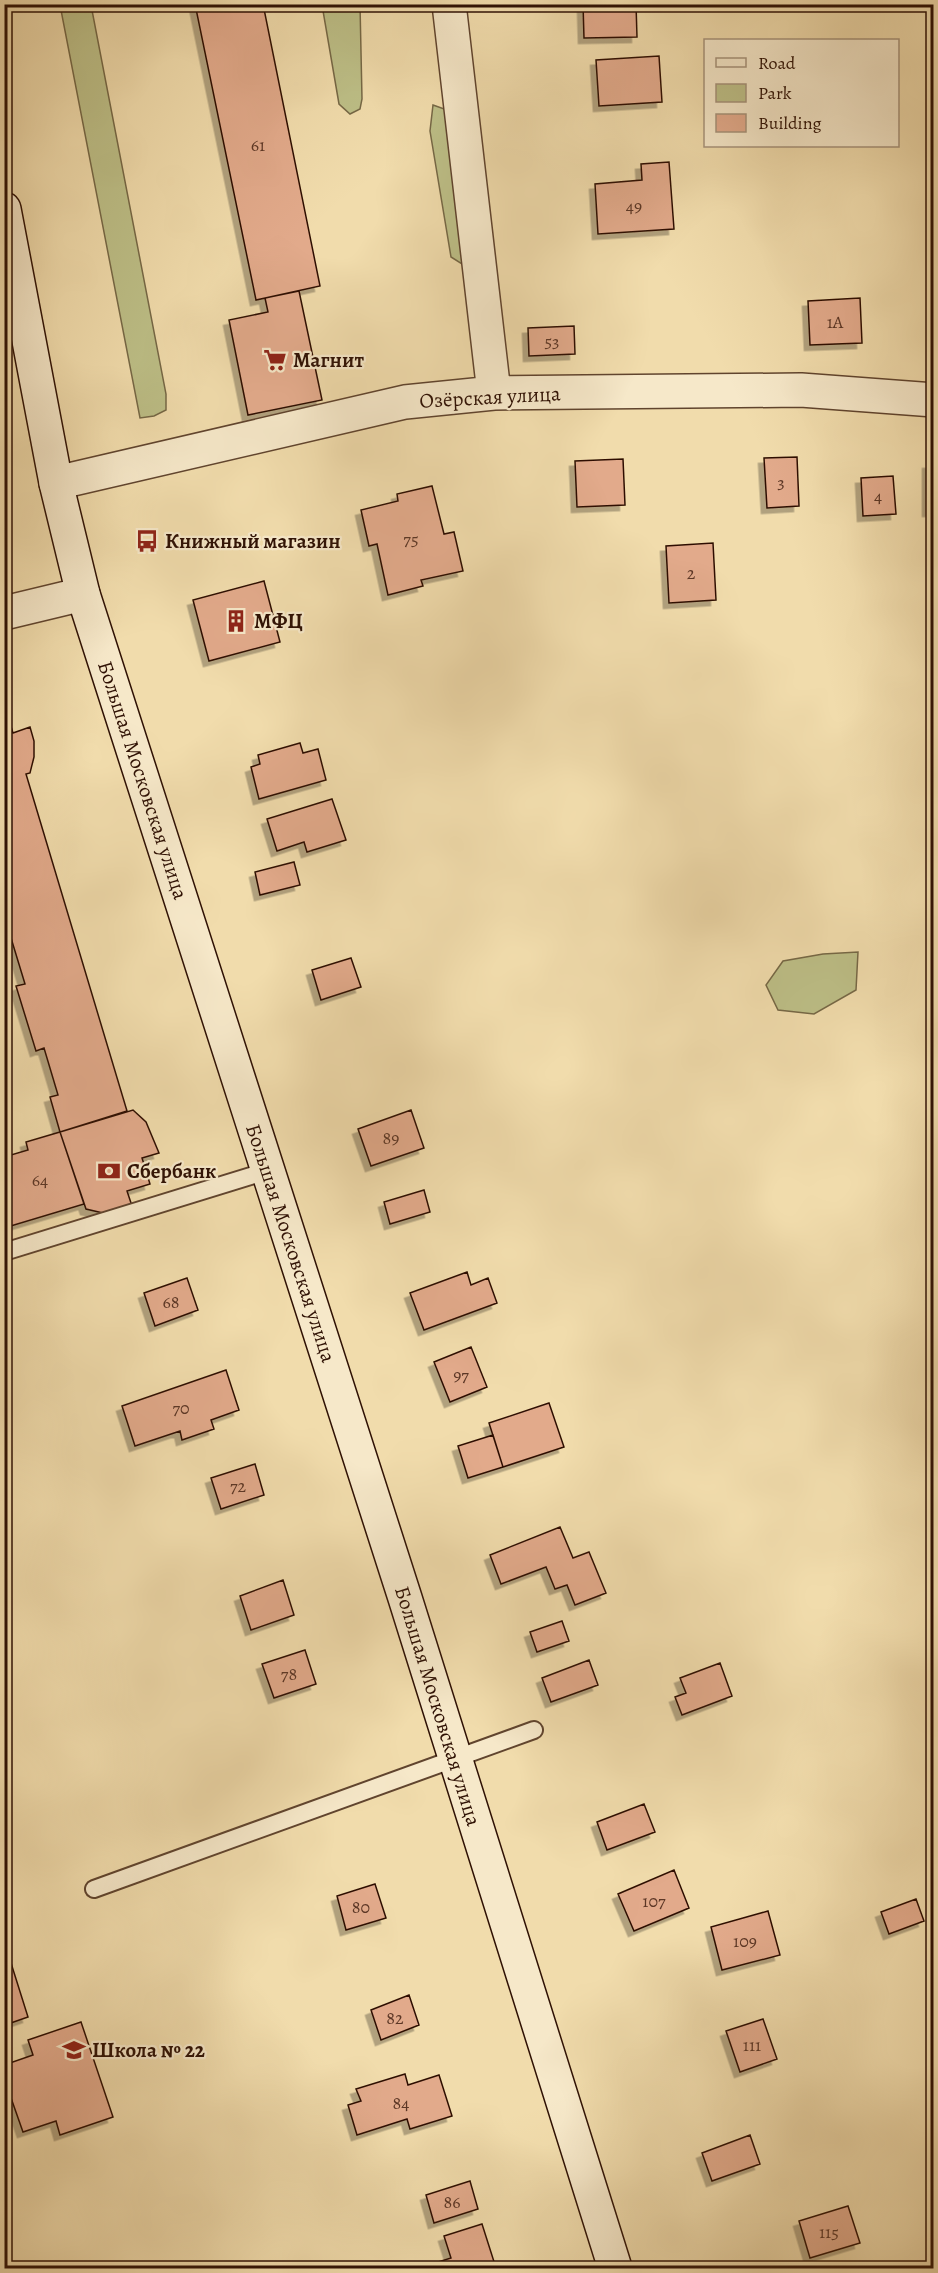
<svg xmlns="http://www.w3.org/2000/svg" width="938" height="2273" font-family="Alegreya,serif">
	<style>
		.green { fill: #bdbf87; stroke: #766846; stroke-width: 1.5 }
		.building { fill: #e2aa8b; stroke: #2f1104; stroke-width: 1.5; filter: url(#shadow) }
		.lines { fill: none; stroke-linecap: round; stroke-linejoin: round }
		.lane-casing { stroke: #60442e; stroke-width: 20 }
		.street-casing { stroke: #60442e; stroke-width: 36 }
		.secondary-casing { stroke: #2f1104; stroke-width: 36 }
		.lane { stroke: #f6e8c9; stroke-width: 16 }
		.street { stroke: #f6e8c9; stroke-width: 33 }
		.secondary { stroke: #f6e8c9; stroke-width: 33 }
		.labels { text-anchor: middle; stroke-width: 4.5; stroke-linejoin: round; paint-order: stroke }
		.number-label { font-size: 18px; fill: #5c3726 }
		.poi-label { font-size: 21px; font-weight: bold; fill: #2f1104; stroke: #f6e8c9; text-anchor: start }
		.street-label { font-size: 21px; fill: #2f1104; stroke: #f6e8c9 }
	</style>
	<defs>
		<filter id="shadow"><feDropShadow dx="-5.5" dy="5.5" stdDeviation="0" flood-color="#0004"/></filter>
	</defs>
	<rect width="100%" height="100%" fill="#f1dcac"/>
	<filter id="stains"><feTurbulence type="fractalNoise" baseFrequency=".00333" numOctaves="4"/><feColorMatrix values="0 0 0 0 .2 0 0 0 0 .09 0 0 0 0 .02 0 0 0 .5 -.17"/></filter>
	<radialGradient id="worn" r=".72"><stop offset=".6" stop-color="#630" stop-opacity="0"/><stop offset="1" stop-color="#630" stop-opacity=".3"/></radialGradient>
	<path class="green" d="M60,5H91L166,394V410L154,416L140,418Z
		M322,5H360L362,99L360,109L350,114L339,104Z
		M433,105L450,111L469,251L462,264L451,257L430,131Z
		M858,952L856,990L814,1014L778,1010L766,985L783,961L823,954Z"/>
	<path class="building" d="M195,4H263L320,286L256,300Z
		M583,4H636L637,37L584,38Z
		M659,56L662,102L599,106L596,60Z
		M669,162L674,229L598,234L595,184L642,180L641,164Z
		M299,291L322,400L248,415L229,320L268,312L265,298Z
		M860,298L862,343L810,345L808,301Z
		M574,326L575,354L529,356L528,328Z
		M797,457L799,506L767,508L764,458Z
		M623,459L625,505L577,507L575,461Z
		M928,463H934V511H928Z
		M893,476L896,514L863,516L861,478Z
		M432,486L444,534L454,532L463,571L421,580L423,586L388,595L377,544L369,546L361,510L398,501L397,494Z
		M713,543L716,600L669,603L666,546Z
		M264,581L280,642L209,661L193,600Z
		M4,704L13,733L30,727L34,741V757L30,773L26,774L127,1111L60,1132L50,1097L58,1095L44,1048L36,1051L16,986L25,984L11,938L4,940Z
		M300,743L303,753L318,749L326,780L259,799L251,767L260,764L258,755Z
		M332,799L346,840L307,852L304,842L277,851L267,819Z
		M294,862L300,885L260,895L255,872Z
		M351,958L361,987L321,1000L312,970Z
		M133,1110L146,1122L159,1153L142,1158L150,1184L127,1191L133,1209L103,1213L86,1209L60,1132Z
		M411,1110L424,1148L371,1166L358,1129Z
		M60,1132L84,1204L4,1228V1157L28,1150L26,1142Z
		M424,1190L430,1212L390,1224L384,1202Z
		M467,1272L471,1285L488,1278L497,1303L424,1330L410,1293Z
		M187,1278L198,1310L155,1326L144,1293Z
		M471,1347L487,1387L450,1402L434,1362Z
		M226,1370L239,1410L211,1420L214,1429L182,1440L180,1431L135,1446L122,1406Z
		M549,1403L564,1447L503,1467L489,1423Z
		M493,1435L503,1467L468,1478L458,1446Z
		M255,1464L264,1495L221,1509L211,1478Z
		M560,1527L573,1558L589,1552L606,1593L575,1605L567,1585L555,1589L546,1567L501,1584L490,1555Z
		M283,1580L294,1615L251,1630L240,1596Z
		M562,1621L569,1641L537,1652L530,1632Z
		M305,1650L316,1684L274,1698L262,1664Z
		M589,1660L598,1685L551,1702L542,1678Z
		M720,1663L732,1696L682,1715L675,1697L686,1693L680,1678Z
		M644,1804L655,1832L607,1850L597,1822Z
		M674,1870L689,1908L634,1931L618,1894Z
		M375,1884L386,1918L346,1930L337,1896Z
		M916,1899L924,1921L889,1934L881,1912Z
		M768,1911L780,1955L722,1970L711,1927Z
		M5,1944L28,2017L5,2025L4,2022Z
		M409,1995L419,2025L381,2040L371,2010Z
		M763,2019L777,2059L740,2072L726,2031Z
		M81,2022L113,2117L60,2135L56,2121L23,2132L4,2078V2065L33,2055L28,2040Z
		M405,2074L408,2085L439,2075L452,2116L410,2129L407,2119L357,2135L348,2105L361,2101L356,2089Z
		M750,2135L760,2164L712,2181L702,2153Z
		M470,2181L478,2209L434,2223L426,2195Z
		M848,2206L860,2243L810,2258L799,2221Z
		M482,2224L496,2268H422V2267L451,2258L444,2236Z"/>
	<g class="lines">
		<g class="lane-casing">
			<path id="lane" d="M4,1252L267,1171
				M94,1889L534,1730"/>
		</g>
		<g class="street-casing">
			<path id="street" d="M449,4L494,393
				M56,483L405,402L494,393L801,390L934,400
				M4,613L83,594"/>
		</g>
		<g class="secondary-casing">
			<path id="secondary" d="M4,209L56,483L83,594L405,1598L615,2268"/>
		</g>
		<use href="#lane" class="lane"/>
		<use href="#street" class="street"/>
		<use href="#secondary" class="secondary"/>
	</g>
	<defs>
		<g id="supermarket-bare" transform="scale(1.8)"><path d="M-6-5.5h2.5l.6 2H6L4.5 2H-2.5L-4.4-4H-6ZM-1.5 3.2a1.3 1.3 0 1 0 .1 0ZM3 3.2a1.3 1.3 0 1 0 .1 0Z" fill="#8f2418" stroke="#f6e8c9" stroke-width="2.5" paint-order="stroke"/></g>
		<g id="bus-bare" transform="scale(1.8)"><path d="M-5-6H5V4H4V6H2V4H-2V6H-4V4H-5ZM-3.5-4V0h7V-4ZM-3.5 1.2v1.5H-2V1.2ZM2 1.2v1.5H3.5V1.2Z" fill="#8f2418" stroke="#f6e8c9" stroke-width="2.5" paint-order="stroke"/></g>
		<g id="building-bare" transform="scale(1.8)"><path d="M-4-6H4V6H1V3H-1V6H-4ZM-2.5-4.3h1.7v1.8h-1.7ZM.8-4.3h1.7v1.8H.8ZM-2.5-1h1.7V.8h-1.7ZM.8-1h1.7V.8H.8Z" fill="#8f2418" stroke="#f6e8c9" stroke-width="2.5" paint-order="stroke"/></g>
		<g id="bank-bare" transform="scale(1.8)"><path d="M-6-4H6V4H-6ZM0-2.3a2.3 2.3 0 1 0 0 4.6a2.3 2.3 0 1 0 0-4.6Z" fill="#8f2418" stroke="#f6e8c9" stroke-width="2.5" paint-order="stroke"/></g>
		<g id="school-bare" transform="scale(1.8)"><path d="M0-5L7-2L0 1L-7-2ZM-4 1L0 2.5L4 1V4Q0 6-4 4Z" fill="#8f2418" stroke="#f6e8c9" stroke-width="2.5" paint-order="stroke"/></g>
	</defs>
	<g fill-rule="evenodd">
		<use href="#supermarket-bare" x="275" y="360"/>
		<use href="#bus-bare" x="147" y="541"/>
		<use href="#building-bare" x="236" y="621"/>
		<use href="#bank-bare" x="109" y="1171"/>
		<use href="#school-bare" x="74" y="2050"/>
	</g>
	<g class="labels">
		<g class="number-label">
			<text x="258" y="151">61</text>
			<text x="634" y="212">49</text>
			<text x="835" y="328">1А</text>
			<text x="552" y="347">53</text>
			<text x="781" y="488">3</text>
			<text x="878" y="502">4</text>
			<text x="411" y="545">75</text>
			<text x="691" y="579">2</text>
			<text x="391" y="1144">89</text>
			<text x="40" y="1186">64</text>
			<text x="171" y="1308">68</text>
			<text x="461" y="1381">97</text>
			<text x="181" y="1414">70</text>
			<text x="238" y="1492">72</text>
			<text x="289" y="1680">78</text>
			<text x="654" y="1907">107</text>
			<text x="361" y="1913">80</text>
			<text x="745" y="1947">109</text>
			<text x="395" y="2024">82</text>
			<text x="752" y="2051">111</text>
			<text x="401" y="2109">84</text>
			<text x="452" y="2208">86</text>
			<text x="829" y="2238">115</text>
		</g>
		<g class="poi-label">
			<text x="293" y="367">Магнит</text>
			<text x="165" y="548">Книжный магазин</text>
			<text x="254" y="628">МФЦ</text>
			<text x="127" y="1178">Сбербанк</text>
			<text x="92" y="2057">Школа № 22</text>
		</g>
		<g class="street-label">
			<text transform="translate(490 397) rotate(-3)" y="7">Озёрская улица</text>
			<text transform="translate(143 780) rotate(72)" y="7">Большая Московская улица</text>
			<text transform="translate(291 1243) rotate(72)" y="7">Большая Московская улица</text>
			<text transform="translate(438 1706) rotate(73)" y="7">Большая Московская улица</text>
		</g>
	</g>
	<rect width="938" height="2273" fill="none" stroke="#f1dcac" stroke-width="24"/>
	<rect x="6" y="6" width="926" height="2261" fill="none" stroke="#2f1104" stroke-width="3"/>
	<rect x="12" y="12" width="914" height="2249" fill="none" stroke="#2f1104" stroke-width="1.5"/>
	<rect x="704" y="39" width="195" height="108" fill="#f6e8c9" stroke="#a6927a" stroke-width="1.5"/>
	<rect x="716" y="58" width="30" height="9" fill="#f6e8c9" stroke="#a6927a" stroke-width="1.5"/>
	<text x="758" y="69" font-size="18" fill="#2f1104">Road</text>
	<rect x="716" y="84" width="30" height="18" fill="#bdbf87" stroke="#a6927a" stroke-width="1.5"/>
	<text x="758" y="99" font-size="18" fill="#2f1104">Park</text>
	<rect x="716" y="114" width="30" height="18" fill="#e2aa8b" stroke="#a6927a" stroke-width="1.5"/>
	<text x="758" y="129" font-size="18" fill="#2f1104">Building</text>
	<rect width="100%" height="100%" filter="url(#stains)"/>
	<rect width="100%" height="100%" fill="url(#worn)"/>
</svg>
